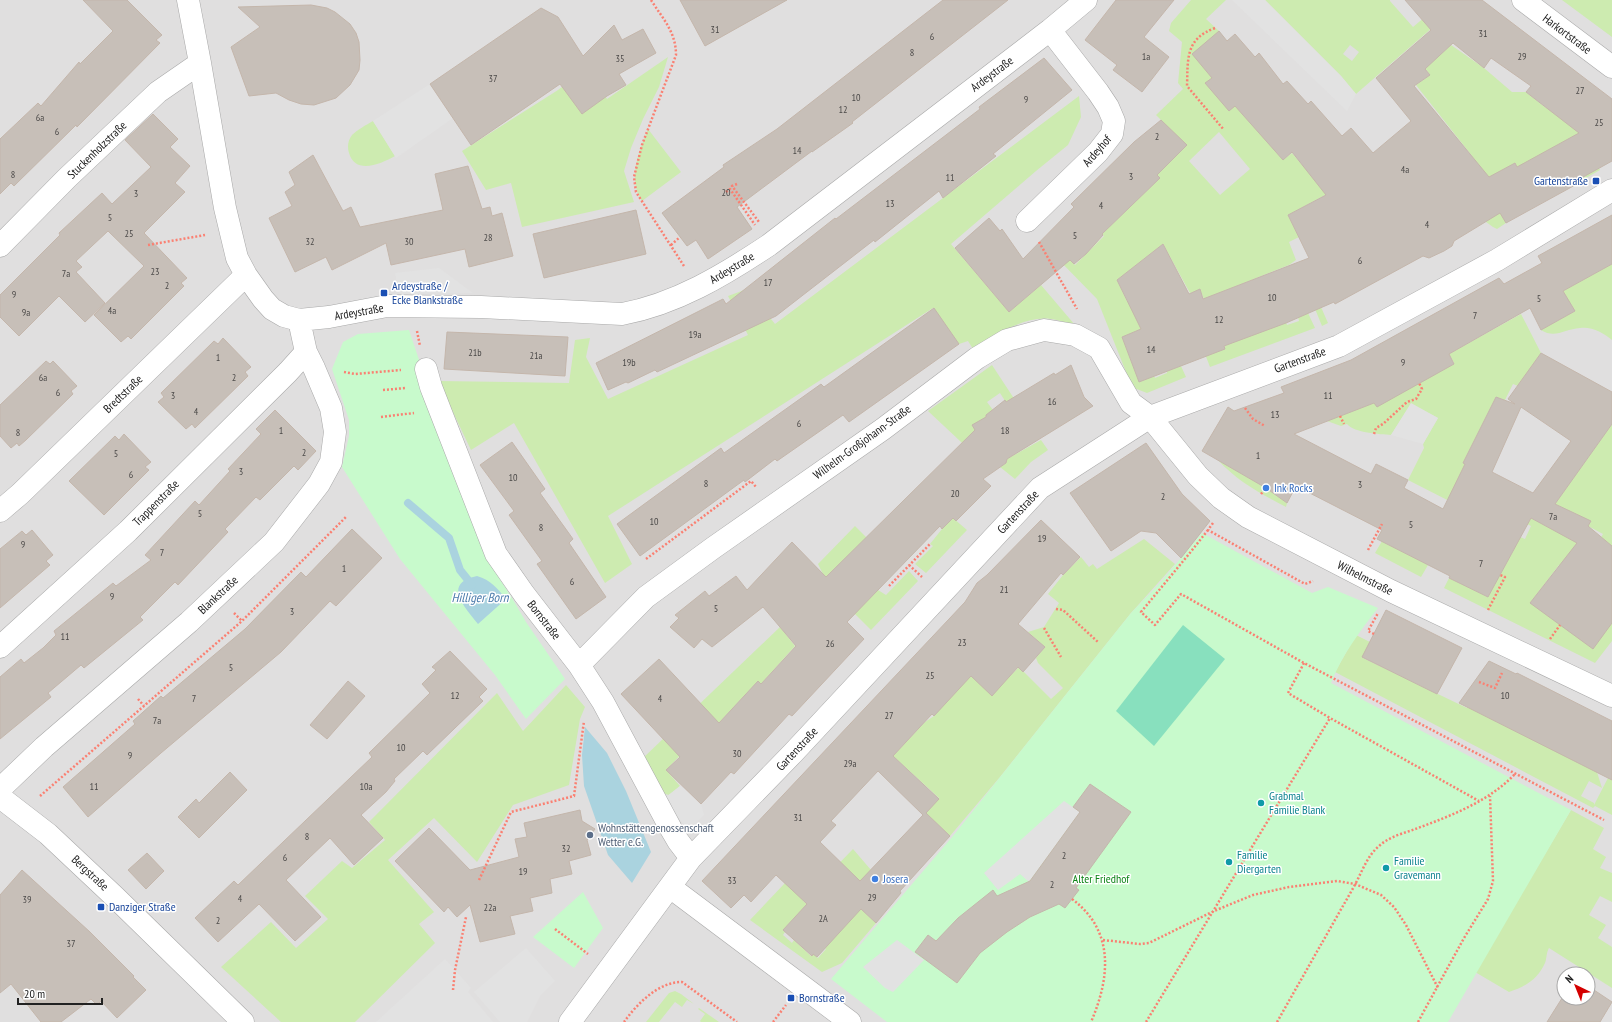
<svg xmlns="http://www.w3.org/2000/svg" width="1612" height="1022" font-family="'PT Sans Narrow',sans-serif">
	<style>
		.residential { fill: #e0dfdf; fill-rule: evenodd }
		.grass { fill: #cdebb0; fill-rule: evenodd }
		.park { fill: #c8facc }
		.pitch { fill: #88e0be }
		.parking { fill: #e2e2e2 }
		.water { fill: #aad3df }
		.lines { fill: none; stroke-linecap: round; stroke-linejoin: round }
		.stream { stroke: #aad3df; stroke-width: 8 }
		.building { fill: #c7bfb8; stroke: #c4b6ab; fill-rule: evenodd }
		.minor-casing { stroke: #a9a9a9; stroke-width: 23 }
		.path { stroke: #fa8072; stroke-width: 2.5; stroke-dasharray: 2 2; stroke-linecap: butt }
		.minor { stroke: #fff; stroke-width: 22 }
		.transit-dot { fill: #1a4fb4; stroke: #fff; stroke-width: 1.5 }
		.shop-dot { fill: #3f7fe0; stroke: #fff; stroke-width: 1.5 }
		.culture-dot { fill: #0f9aa8; stroke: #fff; stroke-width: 1.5 }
		.service-dot { fill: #5c6f8a; stroke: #fff; stroke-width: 1.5 }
		.labels { text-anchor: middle; stroke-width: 3; stroke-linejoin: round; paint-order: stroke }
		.number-label { font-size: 10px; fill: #4b4948 }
		.street-label { font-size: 12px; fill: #222; stroke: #fff }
		.transit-label { font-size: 12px; fill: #164399; stroke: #fff; text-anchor: start }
		.shop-label { font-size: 12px; fill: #366cbe; stroke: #fff; text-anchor: start }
		.culture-label { font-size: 12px; fill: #0d838f; stroke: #fff; text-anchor: start }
		.service-label { font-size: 12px; fill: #4e5e75; stroke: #fff; text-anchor: start }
		.park-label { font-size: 12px; fill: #0c8416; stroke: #fff }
		.water-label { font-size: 13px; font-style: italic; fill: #4a7aab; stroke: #fff }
	</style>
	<rect width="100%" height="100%" fill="#f2efe9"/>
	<path class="residential" d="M0,0H1612V1022H0ZM1564,974H1588V998H1564Z"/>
	<path class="grass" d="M1191,0H1226L1206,19L1219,31L1212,78L1206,83L1236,105L1283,160L1292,153L1303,166L1355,179L1288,215L1299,237L1289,242L1296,260L1289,265L1204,299L1200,290L1190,293L1163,244L1117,280L1127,301L1153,319L1150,326L1122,337L1139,381L1154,376L1155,378L1167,373V371L1181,366L1186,377L1147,393L1134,388L1130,382L1097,299L1057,258L1063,253L1075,265L1104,236L1102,234L1160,178L1157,174L1186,145L1156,115L1183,89L1178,83L1182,42L1169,31L1171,23ZM1219,132L1250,169L1220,195L1189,161Z
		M1265,0H1390V1L1413,27L1445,0L1455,8L1356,94L1341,76ZM1350,45L1359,52L1352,61L1343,54Z
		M1562,0H1612V37Z
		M1451,45L1484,68L1512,92H1526L1546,108L1559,92L1600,170L1584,179L1572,158L1517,167L1515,163L1493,175L1486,186L1506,223L1497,229L1493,227L1486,222L1453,172L1472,156L1416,85L1430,75L1425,68Z
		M668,57L659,87L643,119L631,148L624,171L634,202L522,227L511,183L486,190L462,151L558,90L587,67L607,99Z
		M1079,96L1081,117L1068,145L1036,171L951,244L1009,312L1041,285L1075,325C1067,323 1059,320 1051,319C1025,315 994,336 973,349L968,341L959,344L933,308L608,516L632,564L605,583L514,423L471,450L438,381L569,383L575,340L590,338L586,357L608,399L748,335L728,296L747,289L775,324Z
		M373,121L395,156C381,164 355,175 349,153C347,147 348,140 352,135C357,130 366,125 373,121Z
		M648,129L681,172L642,201C627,179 639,152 648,129Z
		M1612,264V340C1604,333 1591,326 1580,328C1565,329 1555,339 1541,330L1575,311L1563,291Z
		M1307,275L1328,323L1322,326L1302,277Z
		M1308,313L1315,328L1210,367L1205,354L1225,349V346L1232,342L1286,322L1287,325L1299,321L1298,317Z
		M1521,314L1541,353L1518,386L1513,384L1505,400L1496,397L1463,463L1465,464L1456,483L1457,505L1408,480L1424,448L1423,444L1438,418L1411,404L1391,435C1380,434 1354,433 1347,424L1341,426L1327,421L1374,403L1452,365L1454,363L1449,354Z
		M992,365L1015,400L1007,404L1000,393L987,402L993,410L986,415L992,471L928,411Z
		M1612,424V546L1580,581L1559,565L1530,603L1612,623V641L1595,663L1444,588L1449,578L1488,597L1513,551L1518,536L1525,539L1531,526L1513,517L1516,510L1593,551L1603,534L1588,526L1590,521L1555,504Z
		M1041,440L1048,450L1031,462L1015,479L1000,467L1006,463L1007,459Z
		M1218,460L1266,488L1287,503L1286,507C1261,494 1237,481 1218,460Z
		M953,518L967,530L926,573L915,564L933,546L930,544L942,529Z
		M855,526L867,538L865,603L878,590L886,595L909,571L918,581L871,630L819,578L823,574L818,564Z
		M1144,539L1175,564L1131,613L1000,777L950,836L926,813L939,798L893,756L925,722L934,716L966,671L1010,676L1019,667L1051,699L1063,688L1038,663L1036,658L1045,647L1028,632L1044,627L1059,603L1048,594L1063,575L1081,557L1089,567L1093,564L1097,569Z
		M1382,541L1428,565L1421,577L1375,553Z
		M780,627L795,646L761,684L758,681L700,743L696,739L666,770L680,786L669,795L665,794L642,759Z
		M1356,635L1370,642L1363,658L1467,708L1476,690L1597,772L1602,788L1589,781L1581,796L1594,803V805L1609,776L1612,777V815L1595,806L1593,808L1335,672Z
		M566,685L585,707L580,719L569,785L513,805L477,862L434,818L388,860L434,912L419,924L435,943L355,1022H281L221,967L271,922L296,948L328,919L305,896L342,861L352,868L385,840L369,822L497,693L523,731Z
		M1571,810L1604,828L1593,849L1606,857L1600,868L1612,873V902L1600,896L1589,915L1606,925L1598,938L1612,947V988L1549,948C1546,953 1547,958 1545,963C1538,979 1525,987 1509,992L1475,972Z
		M853,849L871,870L843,901L822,882L803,901L807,904L783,930L785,932L783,935L792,943L794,940L811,956L813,954L818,958L826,949L822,945L861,909L876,923L842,963L822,972L750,920L802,865L822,881Z
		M675,991L681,994L694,1004L687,1000L682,1007L675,1002L659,1022H646L669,993Z
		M699,1008L719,1022H701L700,1021L705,1014L698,1009Z"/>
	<path class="park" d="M409,330L485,556L512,598L526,622L565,679L526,719L495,675L400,559L342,467L349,436V420L332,369L343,342L358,334Z
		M1202,533L1312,593L1328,587L1378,608C1360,631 1342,655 1331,683L1571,810L1448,1022H887L831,979L953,836L1131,613L1159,584Z
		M583,892L603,928L574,968L533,937Z"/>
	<path class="pitch" d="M1183,625L1225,659L1154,746L1116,711Z"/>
	<path class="parking" d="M1232,0H1265L1341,76L1356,94L1347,111Z
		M430,84L453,118L396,158L373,121Z
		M439,268L473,293L399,294L395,273Z
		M1411,403L1438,418L1423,444L1391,435Z
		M680,786L690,793L701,804L704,815L689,830L662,800Z
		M1064,801L1080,812L1029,882L1020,874L998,890L984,873Z
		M897,940L924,960L893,992L885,988L863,967Z
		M526,948L555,981L540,996L527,1022H500L474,992Z
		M445,959L471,988L467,993L468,992L493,1022H376Z"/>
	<path class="water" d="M477,576C491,580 497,588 506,599L478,624C464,607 442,583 477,576Z
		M585,727L607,753L626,791L651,852L632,883L608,855L584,786L582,755Z"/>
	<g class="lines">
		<path class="stream" d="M408,503L449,538L460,570L472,585"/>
	</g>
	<path class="building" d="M83,0H127L162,35L156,40L160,43L77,127L76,125L14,186L11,183L0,194V139L38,103L41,106L79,62L80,64L113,31Z
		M680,0H787L705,46Z
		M943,0H1008L852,122L853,123L812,152V151L737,207L752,229L708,259L696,240L687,246L662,213L724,167L723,165L777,129Z
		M1116,0H1174L1144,37L1169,57L1142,92L1113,70L1117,65L1085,40Z
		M1405,0H1482L1612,99V161L1576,181L1577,184L1506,223L1500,213L1454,241L1452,246L1444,251L1429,258L1423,256L1335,304L1334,302L1286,323L1224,346L1225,349L1139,382L1122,337L1141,329L1117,280L1163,244L1189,294L1200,289L1203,299L1309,258L1288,215L1326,195L1292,152L1283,160L1235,106L1229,111L1205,83L1212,78L1192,54L1219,31L1227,41L1235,34L1255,57L1259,53L1283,84L1287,81L1308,104L1311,101L1342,136L1351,128L1373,153L1411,121L1376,78L1431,30ZM1453,43L1484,68L1491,58L1531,86L1526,92L1579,133L1517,167L1515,163L1489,177L1414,86L1430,75L1425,69Z
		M311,5L327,8L335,12L350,24L356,33L359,42L360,60L359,70L350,85L336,98L314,105L301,104L289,100L276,93L249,96L231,47L260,27L238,7Z
		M541,8L558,17L583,56L614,25L622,40L643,29L656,53L619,74L626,85L607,96L582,114L560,84L471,145L430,84Z
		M1044,58L1072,90L993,154L996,156L943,198L939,191L875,242L874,240L776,316L657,372L655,370L628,383L626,382L608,390L596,363L723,299L726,304L835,218L836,219L980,109L979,107Z
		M153,114L178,139L170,147L190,166L175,183L185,192L144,233L187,278L181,283L184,286L131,339L128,336L121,342L94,315L144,266L108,231L76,261L82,267L76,272L105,303L85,322L59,296L19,336L0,317V295L60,235L59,233L102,193L112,204L151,167L125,140Z
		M1161,120L1187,145L1157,175L1160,178L1102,234L1103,235L1086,254L1074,264L1070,260L1009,312L955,248L989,218L1000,231L1002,229L1023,259L1074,207L1071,204L1134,142Z
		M313,155L343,211L351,207L360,227L443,210L435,174L468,166L482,209L490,207L492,216L502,213L513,256L469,267L465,249L391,265L386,243L332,270L326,257L295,272L269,218L292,206L285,192L295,185L289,172Z
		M636,210L646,254L544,278L533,234Z
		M1612,215V264L1563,291L1575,311L1541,330L1530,308L1449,354L1454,364L1377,407L1374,403L1294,434L1371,474L1376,464L1408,480L1404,488L1443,509L1465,464L1463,463L1496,397L1515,404L1508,399L1541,353L1612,392V424L1555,504L1591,521L1588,526L1612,546V623L1593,649L1530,603L1577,543L1531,518L1488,597L1449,578L1450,576L1377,539L1382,530L1296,486L1287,503L1266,488L1202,451L1228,407L1234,411L1284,393L1281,387L1351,360L1499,278L1504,284L1542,263L1538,256ZM1521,407L1571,441L1533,493L1492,472Z
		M934,308L959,344L849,422L843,415L777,461L775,459L745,482L744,480L640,556L617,524L721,448L724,453L821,384L824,387Z
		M447,332L568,337L565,376L444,369Z
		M223,338L251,367L245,372L248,376L195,428L192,424L186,429L158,402L164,397L161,393L214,341L218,344Z
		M46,361L50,364L53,361L77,386L71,391L73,394L26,440L19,446L17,443L11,448L0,436V405Z
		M1071,365L1084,397L1093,406L1007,459L1006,463L983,479L991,486L956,521L953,518L942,529L940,526L847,622L864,639L792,716L789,714L734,774L731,772L701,804L666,770L680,757L621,694L659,659L719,723L758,681L761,684L796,646L763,607L712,647L702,639L694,648L670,627L679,618L675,615L705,591L709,596L736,576L747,590L792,542L826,577L975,430L972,425L986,417V415L1005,400L1006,402L1054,373L1055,375Z
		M275,410L316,451L298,470L294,466L260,500L256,497L225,529L228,532L178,585L175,582L140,617L143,620L84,668L81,665L48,693L51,697L0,739V677L21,659L24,663L43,648L56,635L54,631L113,583L116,586L151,560L145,555L195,501L199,505L230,471L228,469L261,434L256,429Z
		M124,434L151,462L145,467L149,470L104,515L69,481L115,436L119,440Z
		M512,442L545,489L540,493L573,539L569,543L606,597L576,619L537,564L542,561L509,515L514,511L480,465Z
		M1146,443L1182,494L1210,521L1181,558L1156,533L1141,531L1111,551L1070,493Z
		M1041,520L1080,557L1063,575L1061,573L1018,624L1045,647L1023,672L1018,667L992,696L971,676L934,716L932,714L893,756L939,799L926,813L950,836L900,891L901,893L876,923L861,909L817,957L813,954L812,956L783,930L807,904L776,875L751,902L744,895L731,908L702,881L949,619L965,602L977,583L987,575ZM878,771L923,815L860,881L820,842L836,825L831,821Z
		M352,529L382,558L336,606L330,601L281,652L161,753L88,817L63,787L135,724L133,721L161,696L163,698L245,629L301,572L306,577Z
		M32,530L53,555L46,561L50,565L0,608V549L22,531L26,535Z
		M1386,610L1462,648L1437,694L1362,657Z
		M450,651L487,689L479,697L483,701L427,755L423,751L394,779L395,781L386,792L361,815L383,838L354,865L330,838L286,880L321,917L295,941L259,904L218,942L195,918L234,881L238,885L372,757L369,753L430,693L422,684L436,670L432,667Z
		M1489,661L1516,674L1517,673L1612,721V780L1459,703Z
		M348,681L365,696L327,739L310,725Z
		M230,772L247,790L199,838L178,817L196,799L199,803Z
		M1090,784L1131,812L1076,888L1079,890L1065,908L1059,904L1030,917L1007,932L980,953L957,983L915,952L928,935L936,941L958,918L993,890L997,896L1030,881L1080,812L1073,807Z
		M580,810L582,821L595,829L587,840L591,855L569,861L572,874L550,879L552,893L530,898L533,911L510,916L515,934L480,942L470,905L457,917L448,907L444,912L395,861L429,828L470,870L519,857L515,839L527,837L524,823Z
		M147,853L164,871L146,889L128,870Z
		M22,870L90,932L134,976L133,977L146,990L117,1018L101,1001L97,1005L91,999L61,1022H41L11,984L0,993V895Z
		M1588,986L1612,1002L1600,1022H1547L1564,995V998H1588Z"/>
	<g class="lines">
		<g class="minor-casing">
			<path id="minor" d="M188,0L200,63L225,208L237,258L246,275L263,299L272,309L284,316L299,320L329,317L387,306L481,307L622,314C676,304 724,275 769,245L1050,30L1086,0
				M1523,0L1612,67
				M1027,221L1098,152L1112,134L1114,121L1108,107L1098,92L1050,30
				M0,246L67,178L158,92L200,63
				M426,369L431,387L496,554L524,594L579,665L603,702L671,829L678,841L691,858
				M0,511L20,494L246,275
				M0,647L128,531L288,372L306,352
				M579,665L646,597L713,548L883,429L977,358L1007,340L1044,330L1075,335L1099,348L1131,403L1150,417L1198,476L1221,498L1248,517L1391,591L1612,696
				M0,789L44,747L189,622L274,542L319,484L331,462L335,432L331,408L314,368L306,352L299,320
				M0,797L48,834L115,897L243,1022
				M670,887L850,1022
				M570,1022L691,858L793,753L1040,488L1150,417L1339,346L1497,260L1612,190"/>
		</g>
		<path class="path" d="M651,0C663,19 676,32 676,55L642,145L634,177L636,192L684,266
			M1215,28C1185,39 1188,59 1187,86L1224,130
			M737,184L732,186L759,222
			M726,192L730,189L755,225
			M1039,242L1077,309
			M148,245L205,235
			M671,245L680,237
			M417,331L420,346
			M344,372L355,374L401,370
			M383,390L406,388
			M1245,408L1253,419L1265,426
			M1340,416L1344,424
			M381,417L414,413
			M1374,434L1376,428L1383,424L1407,402L1416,399L1422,389L1419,383
			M1261,494L1266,488
			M1213,523L1208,530L1305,584L1313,581
			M1208,530L1189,554L1141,612L1155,625L1181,594L1304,663L1604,820
			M1368,550L1382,524
			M646,559L751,481L756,487
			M909,565L922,577
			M889,586L930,544
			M1056,609L1063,610L1098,642
			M1488,610L1505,577L1500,575
			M234,613L242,621
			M1044,628L1061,657
			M1374,634L1368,631L1378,613
			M1550,639L1560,625
			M1304,663L1288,693L1330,718L1479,801
			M1479,682L1495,688L1502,673
			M138,699L144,706
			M40,796L242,621L347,516
			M479,880L511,812L574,796L584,721
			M1072,899C1115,931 1110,978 1091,1022
			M555,929L588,954
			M1103,940L1140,944L1149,943L1214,911L1253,895L1289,887L1337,881L1355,884L1381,895L1394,907L1406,925L1438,988
			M453,990L455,970L466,917
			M624,1022C637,1004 658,982 682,982L737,1022
			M773,1022L786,1005
			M1146,1022L1330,718
			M1277,1022C1302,978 1327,934 1352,890C1361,875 1366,857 1379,846C1390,836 1405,833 1418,828C1453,815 1489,801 1515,774
			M1418,1022L1464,938L1488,899L1493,881L1490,796"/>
		<use href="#minor" class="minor"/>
	</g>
	<g class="transit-dot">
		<rect x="1592" y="177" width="8" height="8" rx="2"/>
		<rect x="380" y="289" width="8" height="8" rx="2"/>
		<rect x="97" y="903" width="8" height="8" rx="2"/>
		<rect x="787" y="994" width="8" height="8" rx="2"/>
	</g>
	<g class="shop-dot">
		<circle cx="1266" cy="488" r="4"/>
		<circle cx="875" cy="879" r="4"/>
	</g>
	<g class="culture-dot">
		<circle cx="1261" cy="803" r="4"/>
		<circle cx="1229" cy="862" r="4"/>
		<circle cx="1386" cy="868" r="4"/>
	</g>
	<circle class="service-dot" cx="590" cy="835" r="4"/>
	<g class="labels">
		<g class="number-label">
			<text x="715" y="33">31</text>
			<text x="1483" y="37">31</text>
			<text x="932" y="40">6</text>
			<text x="912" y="56">8</text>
			<text x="1146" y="60">1a</text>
			<text x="1522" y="60">29</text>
			<text x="620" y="62">35</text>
			<text x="493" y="82">37</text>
			<text x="1580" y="94">27</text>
			<text x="856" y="101">10</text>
			<text x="1026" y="103">9</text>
			<text x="843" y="113">12</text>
			<text x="40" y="121">6a</text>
			<text x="1599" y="126">25</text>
			<text x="57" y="135">6</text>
			<text x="1157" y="140">2</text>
			<text x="797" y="154">14</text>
			<text x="1405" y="173">4a</text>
			<text x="13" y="178">8</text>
			<text x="1131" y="180">3</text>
			<text x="950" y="181">11</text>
			<text x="726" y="196">20</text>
			<text x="136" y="197">3</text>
			<text x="890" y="207">13</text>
			<text x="1101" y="209">4</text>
			<text x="110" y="221">5</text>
			<text x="1427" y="228">4</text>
			<text x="129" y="237">25</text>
			<text x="1075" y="239">5</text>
			<text x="488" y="241">28</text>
			<text x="310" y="245">32</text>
			<text x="409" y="245">30</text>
			<text x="1360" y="264">6</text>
			<text x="155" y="275">23</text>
			<text x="66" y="277">7a</text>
			<text x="768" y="286">17</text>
			<text x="167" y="289">2</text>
			<text x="14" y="298">9</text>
			<text x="1272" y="301">10</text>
			<text x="1539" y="302">5</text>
			<text x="112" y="314">4a</text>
			<text x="26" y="316">9a</text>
			<text x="1475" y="319">7</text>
			<text x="1219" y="323">12</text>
			<text x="695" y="338">19a</text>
			<text x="1151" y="353">14</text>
			<text x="475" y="356">21b</text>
			<text x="536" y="359">21a</text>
			<text x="218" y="361">1</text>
			<text x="629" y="366">19b</text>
			<text x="1403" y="366">9</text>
			<text x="43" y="381">6a</text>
			<text x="234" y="381">2</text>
			<text x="58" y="396">6</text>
			<text x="173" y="399">3</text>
			<text x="1328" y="399">11</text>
			<text x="1052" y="405">16</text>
			<text x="196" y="415">4</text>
			<text x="1275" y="418">13</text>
			<text x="799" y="427">6</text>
			<text x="281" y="434">1</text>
			<text x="1005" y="434">18</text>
			<text x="18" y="436">8</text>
			<text x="304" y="456">2</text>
			<text x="116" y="457">5</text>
			<text x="1258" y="459">1</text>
			<text x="241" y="475">3</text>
			<text x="131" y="478">6</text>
			<text x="513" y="481">10</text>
			<text x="706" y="487">8</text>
			<text x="1360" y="488">3</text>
			<text x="955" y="497">20</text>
			<text x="1163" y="500">2</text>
			<text x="200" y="517">5</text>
			<text x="1553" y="520">7a</text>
			<text x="654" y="525">10</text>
			<text x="1411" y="528">5</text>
			<text x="541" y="531">8</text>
			<text x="1042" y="542">19</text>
			<text x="23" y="548">9</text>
			<text x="162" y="556">7</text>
			<text x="1481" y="567">7</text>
			<text x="344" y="572">1</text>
			<text x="572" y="585">6</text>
			<text x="1004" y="593">21</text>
			<text x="112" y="600">9</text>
			<text x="716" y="612">5</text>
			<text x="292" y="615">3</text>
			<text x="65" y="640">11</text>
			<text x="962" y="646">23</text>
			<text x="830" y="647">26</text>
			<text x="231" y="671">5</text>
			<text x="930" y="679">25</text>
			<text x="455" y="699">12</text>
			<text x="1505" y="699">10</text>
			<text x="194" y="702">7</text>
			<text x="660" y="702">4</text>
			<text x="889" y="719">27</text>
			<text x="157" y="724">7a</text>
			<text x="401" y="751">10</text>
			<text x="737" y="757">30</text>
			<text x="130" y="759">9</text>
			<text x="850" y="767">29a</text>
			<text x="94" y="790">11</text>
			<text x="366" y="790">10a</text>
			<text x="798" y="821">31</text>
			<text x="307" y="840">8</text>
			<text x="566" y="852">32</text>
			<text x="1064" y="859">2</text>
			<text x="285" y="861">6</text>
			<text x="523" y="875">19</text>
			<text x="732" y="884">33</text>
			<text x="1052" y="888">2</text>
			<text x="872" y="901">29</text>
			<text x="240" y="902">4</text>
			<text x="27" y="903">39</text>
			<text x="490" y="911">22a</text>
			<text x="823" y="922">2A</text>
			<text x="218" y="924">2</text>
			<text x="71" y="947">37</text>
		</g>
		<g class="street-label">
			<text transform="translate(1567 34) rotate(37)" y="4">Harkortstraße</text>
			<text transform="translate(992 74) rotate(-37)" y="4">Ardeystraße</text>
			<text transform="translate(97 150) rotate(-44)" y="4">Stuckenholzstraße</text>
			<text transform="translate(1097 151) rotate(-49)" y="4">Ardeyhof</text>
			<text transform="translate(732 268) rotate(-31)" y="4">Ardeystraße</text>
			<text transform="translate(359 312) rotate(-10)" y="4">Ardeystraße</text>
			<text transform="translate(1300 360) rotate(-20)" y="4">Gartenstraße</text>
			<text transform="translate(123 394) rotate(-44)" y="4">Bredtstraße</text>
			<text transform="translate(862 442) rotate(-36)" y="4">Wilhelm-Großjohann-Straße</text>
			<text transform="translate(156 503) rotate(-45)" y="4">Trappenstraße</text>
			<text transform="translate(1018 512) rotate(-47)" y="4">Gartenstraße</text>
			<text transform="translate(1365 578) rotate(27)" y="4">Wilhelmstraße</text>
			<text transform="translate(218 595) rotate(-43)" y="4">Blankstraße</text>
			<text transform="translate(544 620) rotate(52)" y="4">Bornstraße</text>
			<text transform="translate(797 749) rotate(-47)" y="4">Gartenstraße</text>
			<text transform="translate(90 873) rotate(43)" y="4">Bergstraße</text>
		</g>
		<g class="transit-label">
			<text x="1588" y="185" text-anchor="end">Gartenstraße</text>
			<text x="392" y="290">Ardeystraße /<tspan x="392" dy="14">Ecke Blankstraße</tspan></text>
			<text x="109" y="911">Danziger Straße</text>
			<text x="799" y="1002">Bornstraße</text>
		</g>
		<g class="shop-label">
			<text x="1274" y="492">Ink Rocks</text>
			<text x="883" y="883">Josera</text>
		</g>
		<g class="culture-label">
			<text x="1269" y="800">Grabmal<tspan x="1269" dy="14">Familie Blank</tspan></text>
			<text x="1237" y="859">Familie<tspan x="1237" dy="14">Diergarten</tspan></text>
			<text x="1394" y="865">Familie<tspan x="1394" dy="14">Gravemann</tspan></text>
		</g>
		<g class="service-label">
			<text x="598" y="832">Wohnstättengenossenschaft<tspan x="598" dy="14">Wetter e.G.</tspan></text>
		</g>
		<g class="park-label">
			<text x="1101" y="883">Alter Friedhof</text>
		</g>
		<g class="water-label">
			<text x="480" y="602">Hilliger Born</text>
		</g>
	</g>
	<g transform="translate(1576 986) rotate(317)"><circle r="19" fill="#ffffff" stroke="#a7a7a7"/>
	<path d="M0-3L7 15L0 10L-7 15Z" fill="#d40000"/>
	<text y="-6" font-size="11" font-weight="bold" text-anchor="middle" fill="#222222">N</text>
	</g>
	<path d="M18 998v6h84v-6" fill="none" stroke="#222222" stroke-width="2"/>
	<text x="24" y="998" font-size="12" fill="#222222" stroke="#ffffff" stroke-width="3" paint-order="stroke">20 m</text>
</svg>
